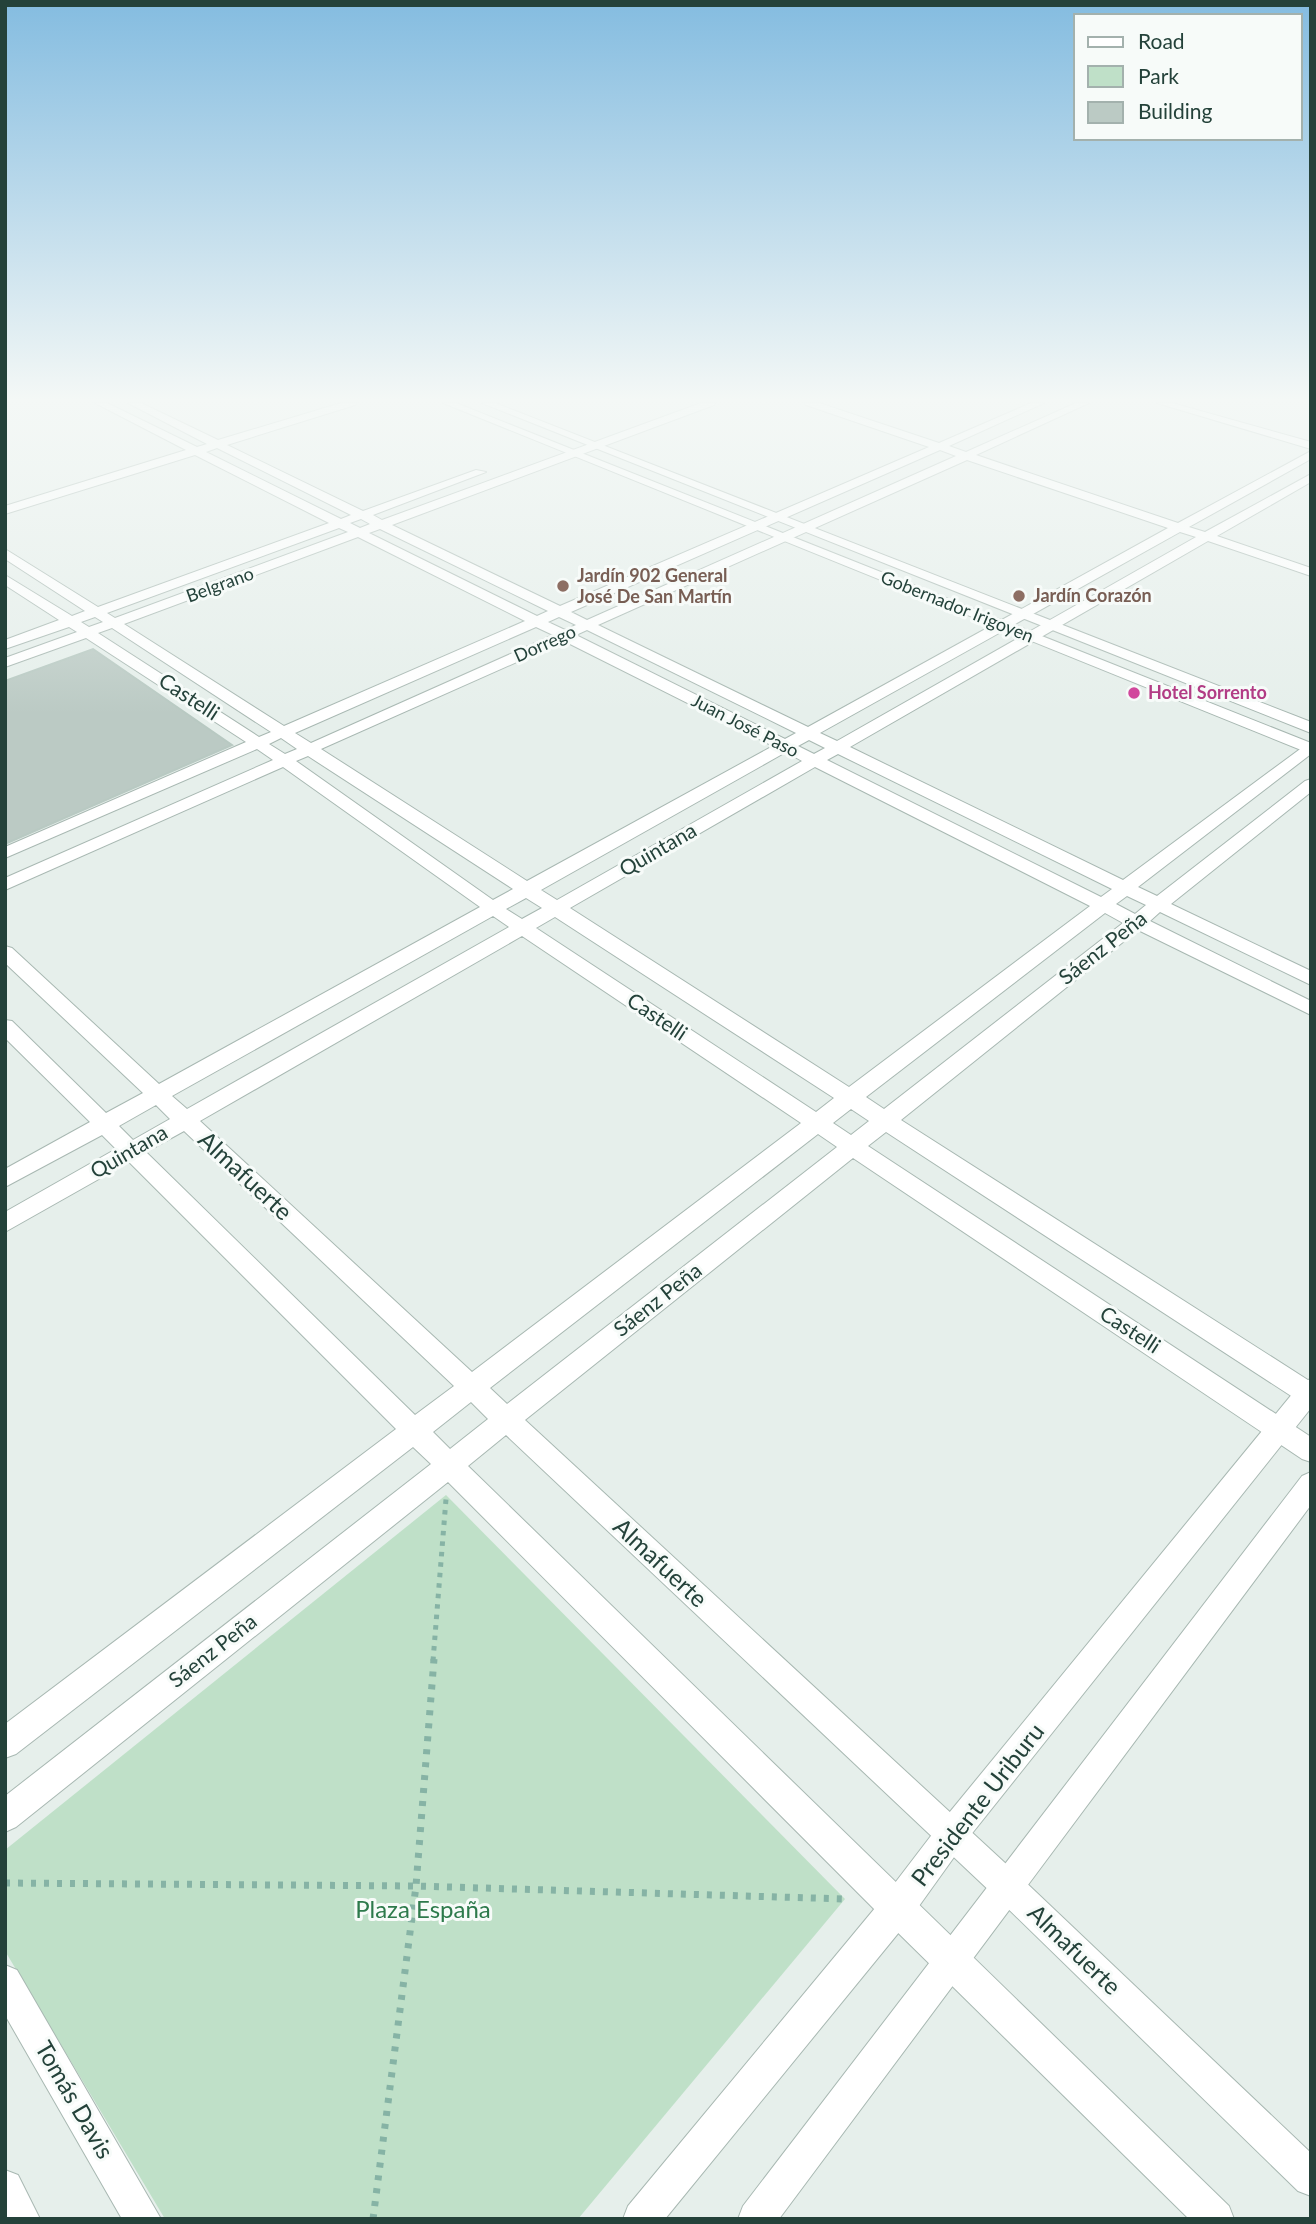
<svg xmlns="http://www.w3.org/2000/svg" width="1316" height="2224" font-family="Lato,sans-serif">
	<style>
		.green { fill: #bfe0c8 }
		.building { fill: #bbcac4; stroke: #b8c9c2; stroke-width: 2 }
		.lines { fill: none; stroke-linecap: round; stroke-linejoin: round }
		.minor-casing { stroke: #a8b8b2; stroke-width: 2 }
		.tertiary-casing { stroke: #a8b8b2; stroke-width: 2 }
		.path-far1 { stroke: #86b3a5; stroke-width: 5; stroke-dasharray: 4.5 6; stroke-linecap: butt }
		.path { stroke: #86b3a5; stroke-width: 7; stroke-dasharray: 5 8; stroke-linecap: butt }
		.minor { fill: #fff; fill-rule: evenodd }
		.tertiary { fill: #fff; fill-rule: evenodd }
		.education-dot { fill: #8d6e63; stroke: #f7fbf9; stroke-width: 2.5 }
		.hotel-dot { fill: #d1479c; stroke: #f7fbf9; stroke-width: 2.5 }
		.labels { text-anchor: middle; stroke-width: 6; stroke-linejoin: round; paint-order: stroke }
		.far-education-label { font-size: 18px; font-weight: bold; fill: #785e54; stroke: #f7fbf9; text-anchor: start }
		.far-street-label { font-size: 18px; fill: #24423a; stroke: #f7fbf9 }
		.far-hotel-label { font-size: 18px; font-weight: bold; fill: #b23c85; stroke: #f7fbf9; text-anchor: start }
		.street-label { font-size: 21px; fill: #24423a; stroke: #f7fbf9 }
		.near-street-label { font-size: 24px; fill: #24423a; stroke: #f7fbf9 }
		.near-park-label { font-size: 24px; fill: #2d7a4b; stroke: #f7fbf9 }
	</style>
	<rect width="100%" height="100%" fill="#e6efeb"/>
	<path class="green" d="M446,1495L845,1899L578,2219H165L5,1951V1850Z"/>
	<path class="building" d="M93,649L232,745L5,844V681Z"/>
	<g class="lines">
		<g class="minor-casing">
			<path id="minor" d="M95,403H107L197,447L207,444L128,403H141L218,440L341,403H356L355,405L227,445L363,511L476,470L486,472L373,515L382,520L701,403H715L714,405L392,525L560,606L929,447L806,405L805,403H819L939,443L1031,403H1044L949,446L966,452L1076,403H1089L976,455L1178,523L1311,451V459L1189,527L1205,532L1311,474V482L1217,536L1311,568V576L1208,541L850,747L1123,880L1311,741V754L1138,887L1157,896L1305,781L1311,779V792L1171,904L1311,971V985L1160,912L1150,921L1311,1001V1015L1138,930L901,1120L1311,1382V1406L1302,1403L886,1132L868,1146L1311,1437V1462L1302,1459L853,1158L525,1420L1017,1874L1311,2153V2196L1298,2191L995,1896L506,1435L468,1466L1229,2206L1234,2219H1189L885,1920L448,1482L16,1827L5,1832V1796L431,1464L413,1447L16,1754L5,1758V1724L396,1429L129,1162L5,1232V1212L116,1149L102,1135L5,1187V1169L90,1122L5,1038V1020L12,1021L106,1113L143,1093L5,963V946L12,948L159,1084L480,907L283,767L5,890V878L273,760L257,749L5,858V847L246,742L86,638L5,667V658L77,632L69,627L5,649V640L59,620L5,585V575L72,616L85,611L5,559V549L98,607L329,523L195,455L5,514V506L186,450ZM217,448L351,515L341,519L206,452ZM940,450L956,456L587,620L571,612ZM967,460L1168,528L808,727L598,625ZM361,519L370,524L360,528L350,523ZM339,528L348,532L115,618L107,613ZM380,529L548,611L537,616L369,533ZM1180,532L1196,537L837,741L820,733ZM358,537L525,621L284,726L124,624ZM95,617L103,622L89,627L81,622ZM559,617L576,625L565,630L548,622ZM536,627L553,635L311,743L295,733ZM112,628L271,732L259,737L98,633ZM587,630L796,733L785,739L576,635ZM564,641L773,746L527,881L321,749ZM281,738L297,749L285,754L269,744ZM809,740L825,748L814,754L798,746ZM786,752L802,761L557,900L541,890ZM838,754L1112,889L1101,897L827,760ZM308,756L513,889L493,900L296,761ZM815,767L1090,906L849,1087L570,908ZM1127,896L1146,905L1135,914L1116,904ZM526,898L542,908L522,919L506,909ZM1105,913L1123,923L884,1109L866,1097ZM493,916L509,927L187,1109L172,1096ZM555,917L834,1098L816,1112L536,928ZM522,936L801,1123L472,1372L200,1121ZM156,1105L170,1119L133,1140L119,1126ZM851,1109L869,1121L851,1135L833,1123ZM184,1131L454,1386L415,1415L146,1152ZM818,1134L837,1147L507,1404L490,1388ZM471,1402L488,1419L450,1449L433,1432Z
				M1157,403H1172L1311,442V449Z"/>
		</g>
		<g class="tertiary-casing">
			<path id="tertiary" d="M443,403H456L1311,743V754Z
				M482,403H495L1311,722V733Z
				M1311,1379V1408L962,1846L909,1920L665,2219H623L628,2206L885,1896L940,1824L1302,1382Z
				M1311,1472V1505L779,2219H738L743,2206L1302,1476Z
				M5,1965L17,1970L161,2219H122L5,2015Z
				M5,2170L18,2175L40,2219H5Z"/>
		</g>
		<path class="path-far1" d="M433,1661L446,1499"/>
		<path class="path" d="M5,1883L416,1886L845,1899
			M373,2219L416,1886L434,1659"/>
		<use href="#minor" class="minor"/>
		<use href="#tertiary" class="tertiary"/>
	</g>
	<linearGradient id="sky" x2="0" y2="1"><stop stop-color="#84bce0"/><stop offset="0.56" stop-color="#f4f8f6"/><stop offset="1" stop-color="#f4f8f6" stop-opacity="0"/></linearGradient>
	<rect width="1316" height="714" fill="url(#sky)"/>
	<g class="education-dot">
		<circle cx="563" cy="586" r="7"/>
		<circle cx="1019" cy="596" r="7"/>
	</g>
	<circle class="hotel-dot" cx="1134" cy="693" r="7"/>
	<g class="labels">
		<g class="far-education-label">
			<text x="577" y="582">Jardín 902 General<tspan x="577" dy="21">José De San Martín</tspan></text>
			<text x="1033" y="602">Jardín Corazón</text>
		</g>
		<g class="far-street-label">
			<text transform="translate(220 585) rotate(-20)" y="6">Belgrano</text>
			<text transform="translate(957 607) rotate(22)" y="6">Gobernador Irigoyen</text>
			<text transform="translate(545 644) rotate(-24)" y="6">Dorrego</text>
			<text transform="translate(745 726) rotate(27)" y="6">Juan José Paso</text>
		</g>
		<g class="far-hotel-label">
			<text x="1148" y="699">Hotel Sorrento</text>
		</g>
		<g class="street-label">
			<text transform="translate(189 697) rotate(33)" y="7">Castelli</text>
			<text transform="translate(658 850) rotate(-30)" y="7">Quintana</text>
			<text transform="translate(1103 948) rotate(-38)" y="7">Sáenz Peña</text>
			<text transform="translate(657 1017) rotate(34)" y="7">Castelli</text>
			<text transform="translate(129 1152) rotate(-30)" y="7">Quintana</text>
			<text transform="translate(658 1300) rotate(-38)" y="7">Sáenz Peña</text>
			<text transform="translate(1130 1330) rotate(33)" y="7">Castelli</text>
			<text transform="translate(213 1651) rotate(-38)" y="7">Sáenz Peña</text>
		</g>
		<g class="near-street-label">
			<text transform="translate(245 1176) rotate(43)" y="8">Almafuerte</text>
			<text transform="translate(660 1563) rotate(43)" y="8">Almafuerte</text>
			<text transform="translate(978 1805) rotate(-52)" y="8">Presidente Uriburu</text>
			<text transform="translate(1074 1950) rotate(44)" y="8">Almafuerte</text>
			<text transform="translate(74 2100) rotate(60)" y="8">Tomás Davis</text>
		</g>
		<g class="near-park-label">
			<text x="423" y="1918">Plaza España</text>
		</g>
	</g>
	<rect width="1316" height="2224" fill="none" stroke="#24423a" stroke-width="14"/>
	<rect x="1074" y="14" width="228" height="126" fill="#f7fbf9" stroke="#a3b1ad" stroke-width="2"/>
	<rect x="1088" y="37" width="35" height="10" fill="#ffffff" stroke="#a3b1ad" stroke-width="2"/>
	<text x="1138" y="49" font-size="21" fill="#24423a">Road</text>
	<rect x="1088" y="66" width="35" height="21" fill="#bfe0c8" stroke="#a3b1ad" stroke-width="2"/>
	<text x="1138" y="84" font-size="21" fill="#24423a">Park</text>
	<rect x="1088" y="102" width="35" height="21" fill="#bbcac4" stroke="#a3b1ad" stroke-width="2"/>
	<text x="1138" y="119" font-size="21" fill="#24423a">Building</text>
</svg>
